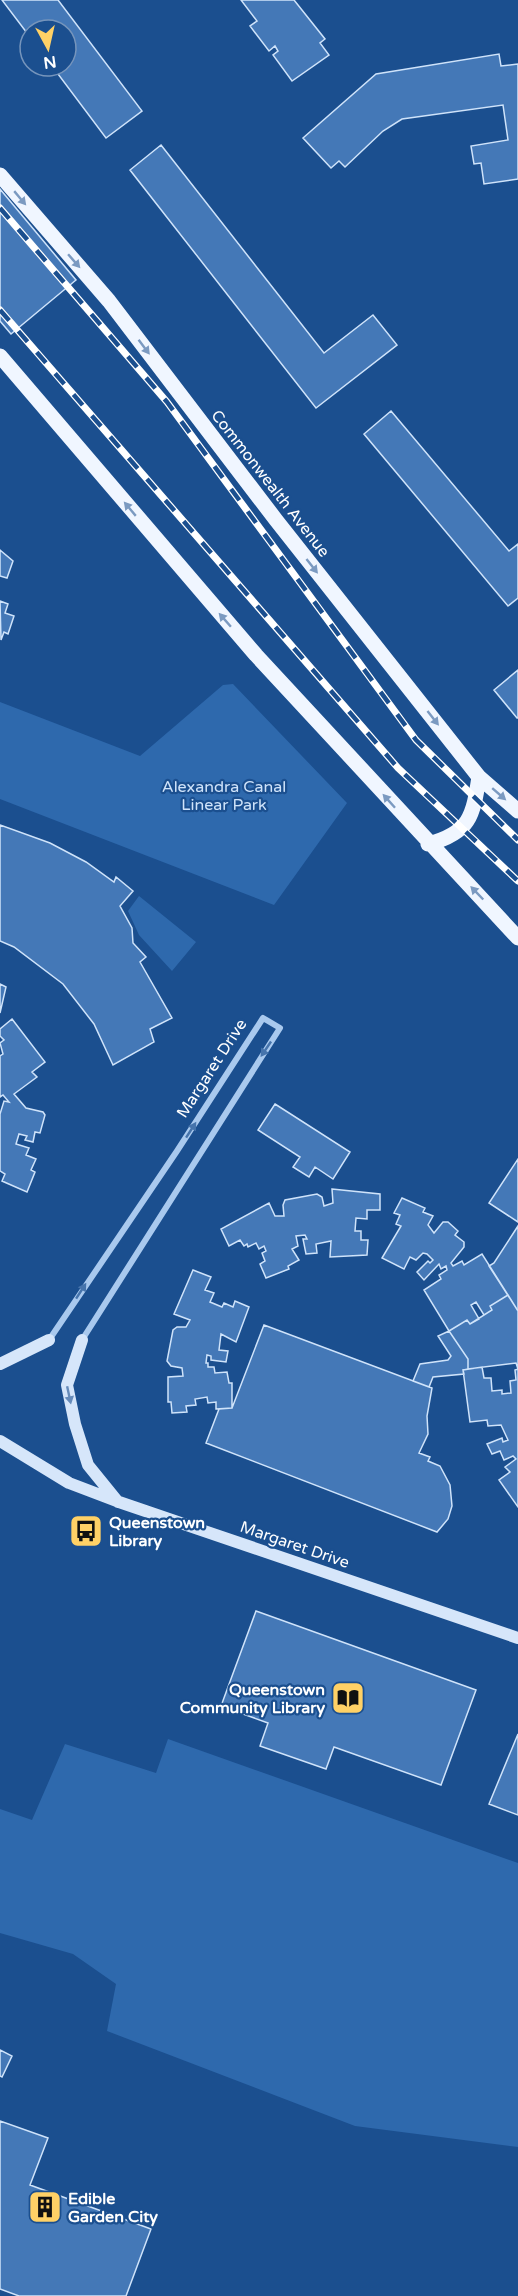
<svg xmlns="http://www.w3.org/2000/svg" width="518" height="2296" font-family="'Varela Round',sans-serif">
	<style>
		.green { fill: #2e69ad }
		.building { fill: #4478b7; stroke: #cfe3fa; stroke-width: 1.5 }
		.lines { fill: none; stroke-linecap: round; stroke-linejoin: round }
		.street { stroke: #a9c9ee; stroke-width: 6 }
		.secondary { stroke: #d6e6fa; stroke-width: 12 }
		.primary { stroke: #f0f6ff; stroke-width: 15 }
		.rail-casing { stroke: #fff; stroke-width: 7 }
		.rail { stroke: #1b4f8f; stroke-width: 4.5; stroke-dasharray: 14; stroke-linecap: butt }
		.oneway { fill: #7b9ac1 }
		.oneway2 { fill: #4674ac }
		.oneway3 { fill: #668bba }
		.labels { text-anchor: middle; stroke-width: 4.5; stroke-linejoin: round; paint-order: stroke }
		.street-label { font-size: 16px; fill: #fff; stroke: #1b4f8f }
		.park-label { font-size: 16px; fill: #cfe3fa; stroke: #1b4f8f }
		.poi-label { font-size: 16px; font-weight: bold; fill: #fff; stroke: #1b4f8f; text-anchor: start }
	</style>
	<rect width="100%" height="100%" fill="#1b4f8f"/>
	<path class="green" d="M233,684L347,803L274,905L0,799V702L140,756L223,685Z
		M139,896L196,942L172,971L139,935L128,911Z
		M168,1739L518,1863V2147L355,2126L107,2031L116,1984L73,1954L0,1933V1809L32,1820L65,1744L156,1773Z"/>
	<path class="building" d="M2,0H58L142,111L106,138L52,66H66V30H30V37Z
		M241,0H294L325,39L320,43L329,55L292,81L273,55L278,51L275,46L269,51L250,26L257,21Z
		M499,54L501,66L518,64V179L484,184L481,163L474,164L471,146L508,140L503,105L402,119L383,131L345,167L339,161L331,168L303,138L376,74Z
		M161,145L324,353L373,315L397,345L316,408L130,170Z
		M0,189L76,280L11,334L0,321Z
		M391,411L509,551L518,544V598L508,606L364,434Z
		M0,550L13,561L7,578L0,576Z
		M0,601L8,604L5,613L14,616L8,634L4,632L1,640Z
		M518,670V718H517L494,690Z
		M0,825L50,843L86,862L114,882L116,877L133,891L120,906L132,928L133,943L146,957L140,962L172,1018L150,1029L154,1042L113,1065L94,1024L63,984L14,947L0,941Z
		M0,984L6,987L0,1013Z
		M12,1019L45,1062L32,1072L37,1077L14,1094L26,1108L43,1112L45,1115L40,1133L35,1132L33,1142L25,1140L27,1136L19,1134L16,1144L29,1148L26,1155L36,1159L31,1170L35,1172L27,1192L2,1181L5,1174L0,1171V1114L4,1101L9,1102L3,1095L0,1097V1056L3,1054L0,1043L4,1040L0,1036V1029Z
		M275,1104L350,1152L333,1179L315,1167L309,1177L293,1167L300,1157L258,1130Z
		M518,1159V1222L489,1203Z
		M332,1189L380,1194V1210H367V1219L356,1218L355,1231H361V1240H368L367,1255L330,1257L331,1241L316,1244L317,1253L306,1254L303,1239H307L305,1235L296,1236L298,1246L292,1249L299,1260L288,1266L289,1269L266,1278L260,1264L265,1261L262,1253L266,1251L264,1246L259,1249L256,1243L248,1247L247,1244L244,1246L240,1240L229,1246L221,1229L269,1203L275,1216H284L283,1205L285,1200L317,1194L322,1197L324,1206L333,1203Z
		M402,1198L425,1208L423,1212L433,1216L428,1225L434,1233L443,1222H448L458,1231L455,1235L464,1242V1247L451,1263L453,1266L462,1261L464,1265L482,1254L508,1295L490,1306L492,1310L484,1315L476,1302L471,1305L479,1319L470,1324L467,1320L449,1331L424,1290L441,1279L439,1275L447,1270L446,1266L441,1269L439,1264L424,1280L417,1272L428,1261L430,1263L433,1260L427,1254L423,1253L416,1260L410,1257L404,1269L382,1258L401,1226L396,1224L400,1215L394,1213Z
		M518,1226V1311L489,1266L494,1263Z
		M193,1270L211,1277L205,1290L214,1293L210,1302L222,1307L224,1303L233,1307L235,1301L249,1307L236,1342L221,1334L219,1350L228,1351L226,1362L211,1360V1356L207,1355L206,1363H208V1367H214L215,1373L227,1372L229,1383H232V1408L216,1409V1402L208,1403L207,1397L195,1399L196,1405L186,1406L187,1412L172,1413L171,1402H168V1377L183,1376L182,1368L171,1366L167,1361L173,1330L177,1327H186L190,1320L174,1314Z
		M508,1295L518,1311V1369L516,1363L468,1369V1359L449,1331L467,1320L470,1324L492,1310L490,1306Z
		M264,1325L432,1388L427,1416L428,1434L419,1453L430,1457L428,1461L440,1466L450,1485L452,1506L448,1519L437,1532L206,1443L219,1409L232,1408Z
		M449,1331L468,1359V1369L463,1370L464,1374L433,1377L429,1387L413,1381L420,1364L448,1360L451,1356L438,1336Z
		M482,1367L484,1378H491L492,1391L502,1390V1394L511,1393L510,1381L516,1380L515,1370L518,1369V1507L499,1480L510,1472L505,1467L516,1459L513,1456L504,1460L500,1451L492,1454L487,1444L502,1438L503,1442L508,1440L501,1425L488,1426L487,1420L470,1422L463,1370Z
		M256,1611L476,1690L441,1785L334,1747L326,1769L260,1746L268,1723L221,1706Z
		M518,1734V1815L489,1804Z
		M0,2050L12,2056L2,2077L0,2076Z
		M0,2121L48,2138L30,2185L151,2229L126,2296H19L0,2289Z"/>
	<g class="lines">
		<path class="street" d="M49,1340L177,1151L263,1018L280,1028L82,1340"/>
		<path class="secondary" d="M82,1340L67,1385L75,1424L88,1465L118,1502
			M0,1364L49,1340
			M0,1441L69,1483L119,1502L518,1638"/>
		<path class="primary" d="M0,175L109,301L276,520L479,777L518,811
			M0,356L256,655L518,938
			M428,844C470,833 473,816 479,777"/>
		<g class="rail-casing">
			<path id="rail" d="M0,208L167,402L416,740L518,840
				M0,310L398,768L518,881"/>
		</g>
		<use href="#rail" class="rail"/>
	</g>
	<defs><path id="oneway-solid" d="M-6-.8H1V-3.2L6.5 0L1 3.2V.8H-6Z" transform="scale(1.5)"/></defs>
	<g class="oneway">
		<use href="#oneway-solid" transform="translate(20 198) rotate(50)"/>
		<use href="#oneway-solid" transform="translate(74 261) rotate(49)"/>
		<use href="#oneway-solid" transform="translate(144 347) rotate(53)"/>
		<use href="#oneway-solid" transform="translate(130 509) rotate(-130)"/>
		<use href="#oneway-solid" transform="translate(312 566) rotate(52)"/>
		<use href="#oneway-solid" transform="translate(225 620) rotate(-131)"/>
		<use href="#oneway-solid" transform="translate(433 718) rotate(52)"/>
		<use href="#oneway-solid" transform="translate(499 794) rotate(41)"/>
		<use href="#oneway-solid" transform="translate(389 801) rotate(-132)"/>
		<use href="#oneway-solid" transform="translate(477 893) rotate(-134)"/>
	</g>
	<g class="oneway2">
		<use href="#oneway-solid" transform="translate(266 1049) rotate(124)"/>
		<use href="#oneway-solid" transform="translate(191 1130) rotate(-57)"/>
		<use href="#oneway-solid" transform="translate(81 1291) rotate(-57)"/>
	</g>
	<use class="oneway3" href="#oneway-solid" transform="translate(69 1395) rotate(78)"/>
	<defs>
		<g id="bus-square" transform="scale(1.725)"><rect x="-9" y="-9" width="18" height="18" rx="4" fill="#ffd166" stroke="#1b4f8f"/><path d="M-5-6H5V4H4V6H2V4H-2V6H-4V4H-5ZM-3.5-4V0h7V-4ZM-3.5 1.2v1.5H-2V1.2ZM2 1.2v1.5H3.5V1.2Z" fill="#111"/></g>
		<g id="library-square" transform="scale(1.725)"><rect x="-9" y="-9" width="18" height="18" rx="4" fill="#ffd166" stroke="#1b4f8f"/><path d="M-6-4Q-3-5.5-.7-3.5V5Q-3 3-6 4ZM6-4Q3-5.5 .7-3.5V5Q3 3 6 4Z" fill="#111"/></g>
		<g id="building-square" transform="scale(1.725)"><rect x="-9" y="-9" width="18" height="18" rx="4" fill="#ffd166" stroke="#1b4f8f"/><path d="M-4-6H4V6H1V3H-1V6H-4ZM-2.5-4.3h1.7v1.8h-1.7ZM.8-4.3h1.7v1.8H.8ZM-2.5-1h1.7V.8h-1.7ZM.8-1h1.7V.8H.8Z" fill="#111"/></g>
	</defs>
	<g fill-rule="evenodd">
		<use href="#bus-square" x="86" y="1531"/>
		<use href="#library-square" x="348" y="1698"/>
		<use href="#building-square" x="45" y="2207"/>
	</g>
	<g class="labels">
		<g class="street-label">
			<text transform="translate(271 483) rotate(52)" y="6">Commonwealth Avenue</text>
			<text transform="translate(211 1068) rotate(-57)" y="6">Margaret Drive</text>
			<text transform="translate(295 1544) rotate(19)" y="6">Margaret Drive</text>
		</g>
		<g class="park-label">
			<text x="224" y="792">Alexandra Canal<tspan x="224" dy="18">Linear Park</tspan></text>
		</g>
		<g class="poi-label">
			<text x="109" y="1528">Queenstown<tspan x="109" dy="18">Library</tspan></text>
			<text x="325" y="1695" text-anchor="end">Queenstown<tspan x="325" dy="18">Community Library</tspan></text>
			<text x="68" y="2204">Edible<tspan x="68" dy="18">Garden City</tspan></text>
		</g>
	</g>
	<g transform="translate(48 48) rotate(172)"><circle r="28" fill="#1b4f8f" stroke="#7695bc" stroke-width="1.5"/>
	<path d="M0-4.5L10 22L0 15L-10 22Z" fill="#ffd166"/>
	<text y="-9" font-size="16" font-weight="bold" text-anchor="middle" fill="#ffffff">N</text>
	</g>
</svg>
